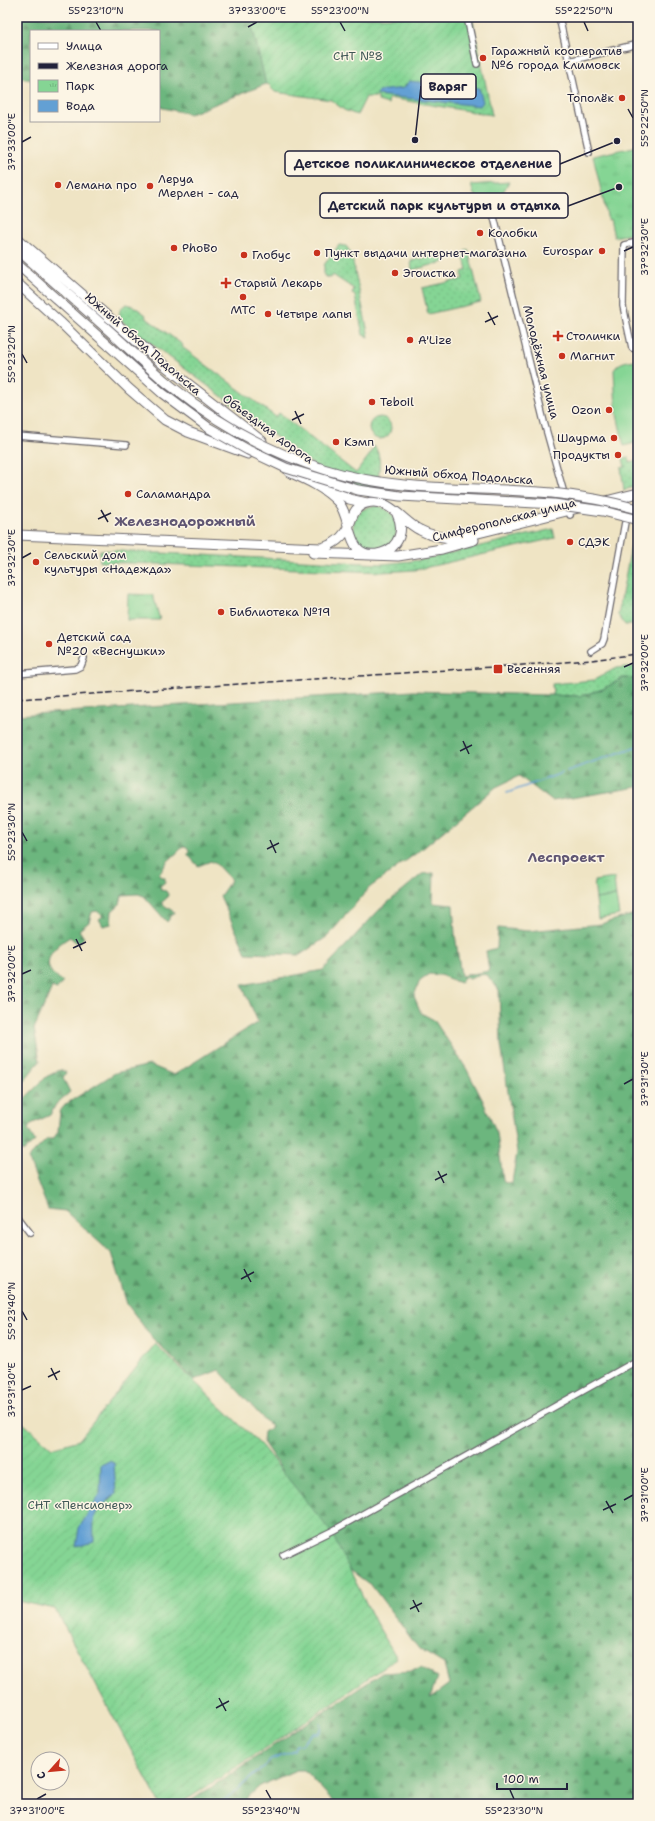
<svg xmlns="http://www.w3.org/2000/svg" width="655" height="1821" font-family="'Shantell Sans',sans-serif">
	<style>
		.grass { fill: url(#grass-dots); stroke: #547c68 }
		.forest { fill: url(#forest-firs); stroke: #476c5c; fill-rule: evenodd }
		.park { fill: url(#park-tufts); stroke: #547c68 }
		.garden { fill: url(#garden-furrows); stroke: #547c68 }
		.pitch { fill: #85d594; stroke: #547c68 }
		.water { fill: #63a0d4; stroke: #426188 }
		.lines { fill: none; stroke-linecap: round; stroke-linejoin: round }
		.stream { stroke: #63a0d4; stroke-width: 1.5 }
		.street-casing { stroke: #6a666b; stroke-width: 8 }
		.primary-casing { stroke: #6a666b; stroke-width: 11 }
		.street { stroke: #fff; stroke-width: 5.5 }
		.primary { stroke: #fff; stroke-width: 9 }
		.rail { stroke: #22223b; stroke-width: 1.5; stroke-dasharray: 6 3; stroke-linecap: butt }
		.primary-bridge-casing { stroke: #6a666b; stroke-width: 11; stroke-linecap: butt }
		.primary-bridge { stroke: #fff; stroke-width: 9 }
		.ticks { fill: none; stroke: #22223b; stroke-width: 1.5 }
		.poi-dot { fill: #c8321e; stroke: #fcf5e5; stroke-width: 1.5 }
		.labels { text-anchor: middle; stroke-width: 3; stroke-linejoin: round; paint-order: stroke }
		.poi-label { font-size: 12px; fill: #22223b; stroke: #fcf5e5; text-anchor: start }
		.park-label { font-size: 12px; fill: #405856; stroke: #fcf5e5 }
		.street-label { font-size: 12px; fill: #22223b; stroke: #fcf5e5 }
		.quarter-label { font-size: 14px; font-weight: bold; fill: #605673; stroke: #fcf5e5 }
		.leader { fill: none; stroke: #22223b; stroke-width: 1.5 }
		.callout-dot { fill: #22223b; stroke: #fcf5e5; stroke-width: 1.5 }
		.callout { fill: #fcf5e5; stroke: #22223b; stroke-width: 1.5 }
		.callout-label { font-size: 13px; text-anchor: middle; font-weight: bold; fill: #22223b }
		.neatline { fill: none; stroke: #22223b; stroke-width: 1.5 }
		.ticks-label { font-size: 10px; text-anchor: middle; fill: #22223b }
	</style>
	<defs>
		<pattern id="grass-dots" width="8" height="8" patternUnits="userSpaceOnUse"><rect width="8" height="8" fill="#85d594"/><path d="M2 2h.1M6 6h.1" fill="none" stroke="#73b780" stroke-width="1.8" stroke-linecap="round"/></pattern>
		<pattern id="forest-firs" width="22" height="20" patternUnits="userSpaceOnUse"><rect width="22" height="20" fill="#6cb67e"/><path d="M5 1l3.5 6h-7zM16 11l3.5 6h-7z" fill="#589468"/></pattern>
		<pattern id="park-tufts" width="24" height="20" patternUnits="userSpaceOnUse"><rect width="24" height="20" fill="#85d594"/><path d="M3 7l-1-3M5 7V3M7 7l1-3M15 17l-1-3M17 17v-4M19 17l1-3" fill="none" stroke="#73b780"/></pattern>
		<pattern id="garden-furrows" width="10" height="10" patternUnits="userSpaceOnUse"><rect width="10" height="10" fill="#85d594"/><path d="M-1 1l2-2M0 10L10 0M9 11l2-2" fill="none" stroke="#73b780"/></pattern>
	</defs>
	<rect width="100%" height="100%" fill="#fcf5e5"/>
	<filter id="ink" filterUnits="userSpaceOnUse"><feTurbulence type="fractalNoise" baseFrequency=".025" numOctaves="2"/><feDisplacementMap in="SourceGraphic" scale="8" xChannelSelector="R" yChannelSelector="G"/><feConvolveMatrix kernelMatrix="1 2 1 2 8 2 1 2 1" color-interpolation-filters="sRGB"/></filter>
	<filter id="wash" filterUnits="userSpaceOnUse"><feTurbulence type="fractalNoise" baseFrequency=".012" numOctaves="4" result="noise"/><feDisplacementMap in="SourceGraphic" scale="16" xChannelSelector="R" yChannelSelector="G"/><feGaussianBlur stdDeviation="0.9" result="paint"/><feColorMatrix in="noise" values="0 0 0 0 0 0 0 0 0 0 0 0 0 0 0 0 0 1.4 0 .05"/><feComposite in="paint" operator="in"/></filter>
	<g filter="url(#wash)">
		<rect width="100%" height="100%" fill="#efe4c4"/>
		<path class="grass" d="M339,245L346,246L351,253L369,337L363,335L355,296L352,293L354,289L333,275L331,278L324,276V265Z
			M468,249L481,302L428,314L422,288L463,279L462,272L467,270L463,253Z
			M442,254L445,259L444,262L412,270L411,261Z
			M127,304L135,307L146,315L145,317L183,345L182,347L276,417L279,413L356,473L371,453L374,446C382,455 380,473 376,485L372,489L348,491L124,323C117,316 118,308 127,304Z
			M369 428a11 11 0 1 1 22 0a11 11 0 1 1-22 0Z
			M629,458L630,462L638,460V486L624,490L621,468L625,467L623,459Z
			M353 528a22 22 0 1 1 44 0a22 22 0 1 1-44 0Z
			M637,515L638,625H625L618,615Z
			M553,529L555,538L415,570L382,572L100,562V550L382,564L421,560Z
			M638,666V679L623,678L603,689L581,696H553L552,684L594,680L616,668Z"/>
		<path class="forest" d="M17,17H250L266,84L190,114L159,107V31H31V80L17,77Z
			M623,678L638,679V787L552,801L519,776L496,787L422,849L369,888L328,936L300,955L246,953L220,896L231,880L216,864L211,861L198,866L188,855L189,850L187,847L184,846L167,862L159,875L165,878V882L160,886L161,890L166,891L169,896L161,903L174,912L167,922L144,896L138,894L122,895L120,904L112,911L111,924L103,926L99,919L103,916L97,911L92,912L89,922L79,930L84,938L80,942H76L70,937C60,943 45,954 49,968C51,974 58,978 63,982L57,989L52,987L34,1029L40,1061L17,1089V715L413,691L581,696L603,689Z
			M434,873L433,903L453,905L455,934L461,976L489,971L486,951L497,948L498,928L528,931L601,924L638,913V1804H336L304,1770H296L260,1786L248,1797L247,1804H186L382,1673L412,1671L421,1667L437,1677L430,1698L449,1684L444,1664L419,1649L372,1586L350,1570L263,1442L264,1432L271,1427L219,1370L194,1380L153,1339L127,1304L111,1253L65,1211L48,1209L28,1158L47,1139H53L58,1132L60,1111L66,1104L115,1073L150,1065L174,1075L258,1022L242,985L323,970L379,910L422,874ZM429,974L440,975L460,983L464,977L470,979L480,974L487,975L499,990L501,1045L517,1152L512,1182L505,1183L503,1180L497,1133L482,1099L466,1068L434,1020L421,1013L414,996L420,980Z
			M60,1070L66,1072L63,1078L70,1092L56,1104L50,1115L31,1124L28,1129L35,1141L23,1152L17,1146V1106L46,1077Z"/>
		<path class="park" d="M638,146V224L630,225L632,234L614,237L610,219L608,220L593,156Z
			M509,182L494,207L487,208L474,195L471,185Z
			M128,594L153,595L160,620H127Z
			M614,878L616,896L596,899L594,881Z"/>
		<path class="garden" d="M250,17H472L492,115L389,98L388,104L378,101V97H366L357,115L344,110L331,100L275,92L271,88L270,85L266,84Z
			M155,1344L261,1445L331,1532L376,1623L397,1658L298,1727L180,1804H160L55,1609L17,1601V1418L52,1448L79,1440Z"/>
		<path class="pitch" d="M638,359V442L624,446L616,410L614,370C620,360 628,362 638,359Z
			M616,896L619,915L598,919L596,899Z"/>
		<path class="water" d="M409,81L479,88L483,102L480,106L377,95L378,91L404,88Z
			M109,1461L114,1463L116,1494C93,1513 93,1512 94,1542L76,1547L79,1528L100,1494L101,1465Z"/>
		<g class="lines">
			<path class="stream" d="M567,771L638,746
				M507,793L562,773
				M221,1804L271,1760L294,1751L296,1745L302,1744L313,1733H319L322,1728L321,1724"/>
		</g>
	</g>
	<g filter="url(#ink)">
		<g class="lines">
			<g class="street-casing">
				<path id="street" d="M467,17L477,64
					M559,17L589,152
					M569,61L638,44
					M493,213L544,422L570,515
					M638,242L624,245L623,306L632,348L638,349
					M17,436L126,445
					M591,651L602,644L604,639L627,511L626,501
					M17,674L75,669L81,666L84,658
					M638,1165V1192
					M17,1216L30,1233
					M283,1555L334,1530L638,1360"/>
			</g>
			<g class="primary-casing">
				<path id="primary" d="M17,238L164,365L262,441
					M17,249L105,327
					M17,283L60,322L129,389L165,420L188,432L248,454
					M284,456L311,475
					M289,472C307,480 325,488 338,502C353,518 345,563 381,553C389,551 396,545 399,537C402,529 401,522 397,514
					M325,484L349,499L367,503
					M17,535L321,548C333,545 344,537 349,525C353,515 355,506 367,503C389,497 403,522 420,530C432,537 445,538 458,538L638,493
					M313,553L398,556L442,549L474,540"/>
			</g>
			<use href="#street" class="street"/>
			<use href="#primary" class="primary"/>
			<path class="rail" d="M17,699L552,663L591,660L638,654"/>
			<g class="primary-bridge-casing">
				<path id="primary-bridge" d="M17,264L162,393L209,428L248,450L286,468L358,490L400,496L554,504L603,511L638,520
					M105,327C127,346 148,368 171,386C238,440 317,477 404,485C453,490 503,488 552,493C581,496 609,501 638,509"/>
			</g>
			<use href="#primary-bridge" class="primary-bridge"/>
		</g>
	</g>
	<path class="ticks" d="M96,22L101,31M340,22L345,31M584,22L588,31M248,27L257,22M628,109L633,118M22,142L31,137M624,251L633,247M488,312L495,325M485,322L498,316M22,354L27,363M295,411L301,424M292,420L304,414M101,510L108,522M98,519L111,513M22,558L31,553M624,667L633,663M463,741L469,754M460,751L472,745M22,832L27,841M270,840L276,853M267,849L279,843M76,939L82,951M73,948L86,942M22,974L31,970M624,1084L633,1079M438,1171L444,1183M435,1180L447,1174M244,1269L251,1282M241,1279L254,1272M22,1311L27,1320M51,1368L57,1380M48,1377L60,1371M22,1390L31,1386M624,1500L633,1495M606,1501L613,1513M603,1510L616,1504M413,1600L419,1612M410,1609L422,1603M219,1698L226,1711M216,1708L229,1701M266,1790L271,1799M510,1790L514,1799M37,1799L46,1794"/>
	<g class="poi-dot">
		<circle cx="483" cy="58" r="4"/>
		<circle cx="622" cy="98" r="4"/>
		<circle cx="58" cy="185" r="4"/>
		<circle cx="150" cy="186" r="4"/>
		<circle cx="480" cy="233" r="4"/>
		<circle cx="174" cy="248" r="4"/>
		<circle cx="602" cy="251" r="4"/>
		<circle cx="317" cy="253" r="4"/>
		<circle cx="244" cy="255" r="4"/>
		<circle cx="395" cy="273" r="4"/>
		<path d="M224 277h4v4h4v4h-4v4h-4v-4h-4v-4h4z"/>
		<circle cx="243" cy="297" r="4"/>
		<circle cx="268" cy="314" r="4"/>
		<path d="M556 330h4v4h4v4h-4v4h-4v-4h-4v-4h4z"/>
		<circle cx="410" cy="340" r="4"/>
		<circle cx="562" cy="356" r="4"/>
		<circle cx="372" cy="402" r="4"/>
		<circle cx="609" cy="410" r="4"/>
		<circle cx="614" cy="438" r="4"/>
		<circle cx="336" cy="442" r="4"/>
		<circle cx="618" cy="455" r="4"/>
		<circle cx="128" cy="494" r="4"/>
		<circle cx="570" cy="542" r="4"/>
		<circle cx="36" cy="562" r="4"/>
		<circle cx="221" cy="612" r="4"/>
		<circle cx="49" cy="644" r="4"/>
		<rect x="493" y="664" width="10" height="10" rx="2"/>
	</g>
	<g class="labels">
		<g class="poi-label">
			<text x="491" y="55">Гаражный кооператив<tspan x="491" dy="14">№6 города Климовск</tspan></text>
			<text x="614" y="102" text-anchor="end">Тополёк</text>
			<text x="158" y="183">Леруа<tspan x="158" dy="14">Мерлен - сад</tspan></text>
			<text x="66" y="189">Лемана про</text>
			<text x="488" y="237">Колобки</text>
			<text x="182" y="252">PhoBo</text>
			<text x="594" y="255" text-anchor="end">Eurospar</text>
			<text x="325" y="257">Пункт выдачи интернет-магазина</text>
			<text x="252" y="259">Глобус</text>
			<text x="403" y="277">Эгоистка</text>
			<text x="234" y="287">Старый Лекарь</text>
			<text x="243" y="314" text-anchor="middle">МТС</text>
			<text x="276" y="318">Четыре лапы</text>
			<text x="566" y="340">Столички</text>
			<text x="418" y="344">A'Lize</text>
			<text x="570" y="360">Магнит</text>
			<text x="380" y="406">Teboil</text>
			<text x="601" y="414" text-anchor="end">Ozon</text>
			<text x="606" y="442" text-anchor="end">Шаурма</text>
			<text x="344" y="446">Кэмп</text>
			<text x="610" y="459" text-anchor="end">Продукты</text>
			<text x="136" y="498">Саламандра</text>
			<text x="578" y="546">СДЭК</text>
			<text x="44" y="559">Сельский дом<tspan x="44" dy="14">культуры «Надежда»</tspan></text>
			<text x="229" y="616">Библиотека №19</text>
			<text x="57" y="641">Детский сад<tspan x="57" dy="14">№20 «Веснушки»</tspan></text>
			<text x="507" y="673">Весенняя</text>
		</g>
		<g class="park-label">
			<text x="358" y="60">СНТ №8</text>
			<text x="80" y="1509">СНТ «Пенсионер»</text>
		</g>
		<g class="street-label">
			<text transform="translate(143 344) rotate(41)" y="4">Южный обход Подольска</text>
			<text transform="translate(541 362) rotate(76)" y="4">Молодёжная улица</text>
			<text transform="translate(268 429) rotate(36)" y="4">Объездная дорога</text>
			<text transform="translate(459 475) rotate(4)" y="4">Южный обход Подольска</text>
			<text transform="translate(504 520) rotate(-14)" y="4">Симферопольская улица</text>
		</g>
		<g class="quarter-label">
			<text x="185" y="526">Железнодорожный</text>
			<text x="566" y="862">Леспроект</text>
		</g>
	</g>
	<path class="leader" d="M415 140L421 86M617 141L560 164M619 187L568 206"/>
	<g class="callout-dot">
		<circle cx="415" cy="140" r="4"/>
		<circle cx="617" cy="141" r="4"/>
		<circle cx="619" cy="187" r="4"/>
	</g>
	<g class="callout">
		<rect x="421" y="74" width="55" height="25" rx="4"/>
		<rect x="285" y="151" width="275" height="25" rx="4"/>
		<rect x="320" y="193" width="248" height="25" rx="4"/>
	</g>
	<g class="callout-label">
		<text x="448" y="91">Варяг</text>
		<text x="423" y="168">Детское поликлиническое отделение</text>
		<text x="444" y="210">Детский парк культуры и отдыха</text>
	</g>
	<rect width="655" height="1821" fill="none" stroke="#fcf5e5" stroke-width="44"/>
	<rect x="30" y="30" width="130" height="92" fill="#fcf5e5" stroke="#a5a1a1"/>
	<rect x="38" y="43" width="20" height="6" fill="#ffffff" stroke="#a5a1a1"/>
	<text x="66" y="50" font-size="12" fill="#22223b">Улица</text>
	<rect x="38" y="63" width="20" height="6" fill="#22223b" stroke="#a5a1a1"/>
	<text x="66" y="70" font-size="12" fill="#22223b">Железная дорога</text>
	<rect x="38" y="80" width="20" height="12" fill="url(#park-tufts)" stroke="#a5a1a1"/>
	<text x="66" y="90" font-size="12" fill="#22223b">Парк</text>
	<rect x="38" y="100" width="20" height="12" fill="#63a0d4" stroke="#a5a1a1"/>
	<text x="66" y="110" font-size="12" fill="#22223b">Вода</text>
	<g transform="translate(50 1771) rotate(243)"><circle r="19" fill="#fcf5e5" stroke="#a5a1a1"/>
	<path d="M0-3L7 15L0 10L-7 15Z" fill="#c8321e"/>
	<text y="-6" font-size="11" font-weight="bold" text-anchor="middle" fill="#22223b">С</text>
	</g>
	<path d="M497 1783v6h70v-6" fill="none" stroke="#22223b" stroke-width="2"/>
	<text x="503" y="1783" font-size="12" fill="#22223b" stroke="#fcf5e5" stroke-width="3" paint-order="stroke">100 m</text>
	<rect x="22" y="22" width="611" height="1777" class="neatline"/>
	<g class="ticks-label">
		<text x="96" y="14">55°23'10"N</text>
		<text x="257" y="14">37°33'00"E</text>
		<text x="340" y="14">55°23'00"N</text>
		<text x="584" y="14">55°22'50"N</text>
		<text transform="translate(644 118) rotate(-90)" y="4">55°22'50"N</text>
		<text transform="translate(11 142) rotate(-90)" y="4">37°33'00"E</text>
		<text transform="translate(644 247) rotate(-90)" y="4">37°32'30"E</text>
		<text transform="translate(11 354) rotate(-90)" y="4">55°23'20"N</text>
		<text transform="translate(11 558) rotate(-90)" y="4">37°32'30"E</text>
		<text transform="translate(644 663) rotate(-90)" y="4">37°32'00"E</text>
		<text transform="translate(11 832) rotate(-90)" y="4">55°23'30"N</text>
		<text transform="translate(11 974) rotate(-90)" y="4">37°32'00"E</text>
		<text transform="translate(644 1079) rotate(-90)" y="4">37°31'30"E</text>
		<text transform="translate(11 1311) rotate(-90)" y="4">55°23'40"N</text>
		<text transform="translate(11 1390) rotate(-90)" y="4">37°31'30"E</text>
		<text transform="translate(644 1495) rotate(-90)" y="4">37°31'00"E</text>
		<text x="37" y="1814">37°31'00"E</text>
		<text x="271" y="1814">55°23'40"N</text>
		<text x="514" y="1814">55°23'30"N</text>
	</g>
</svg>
